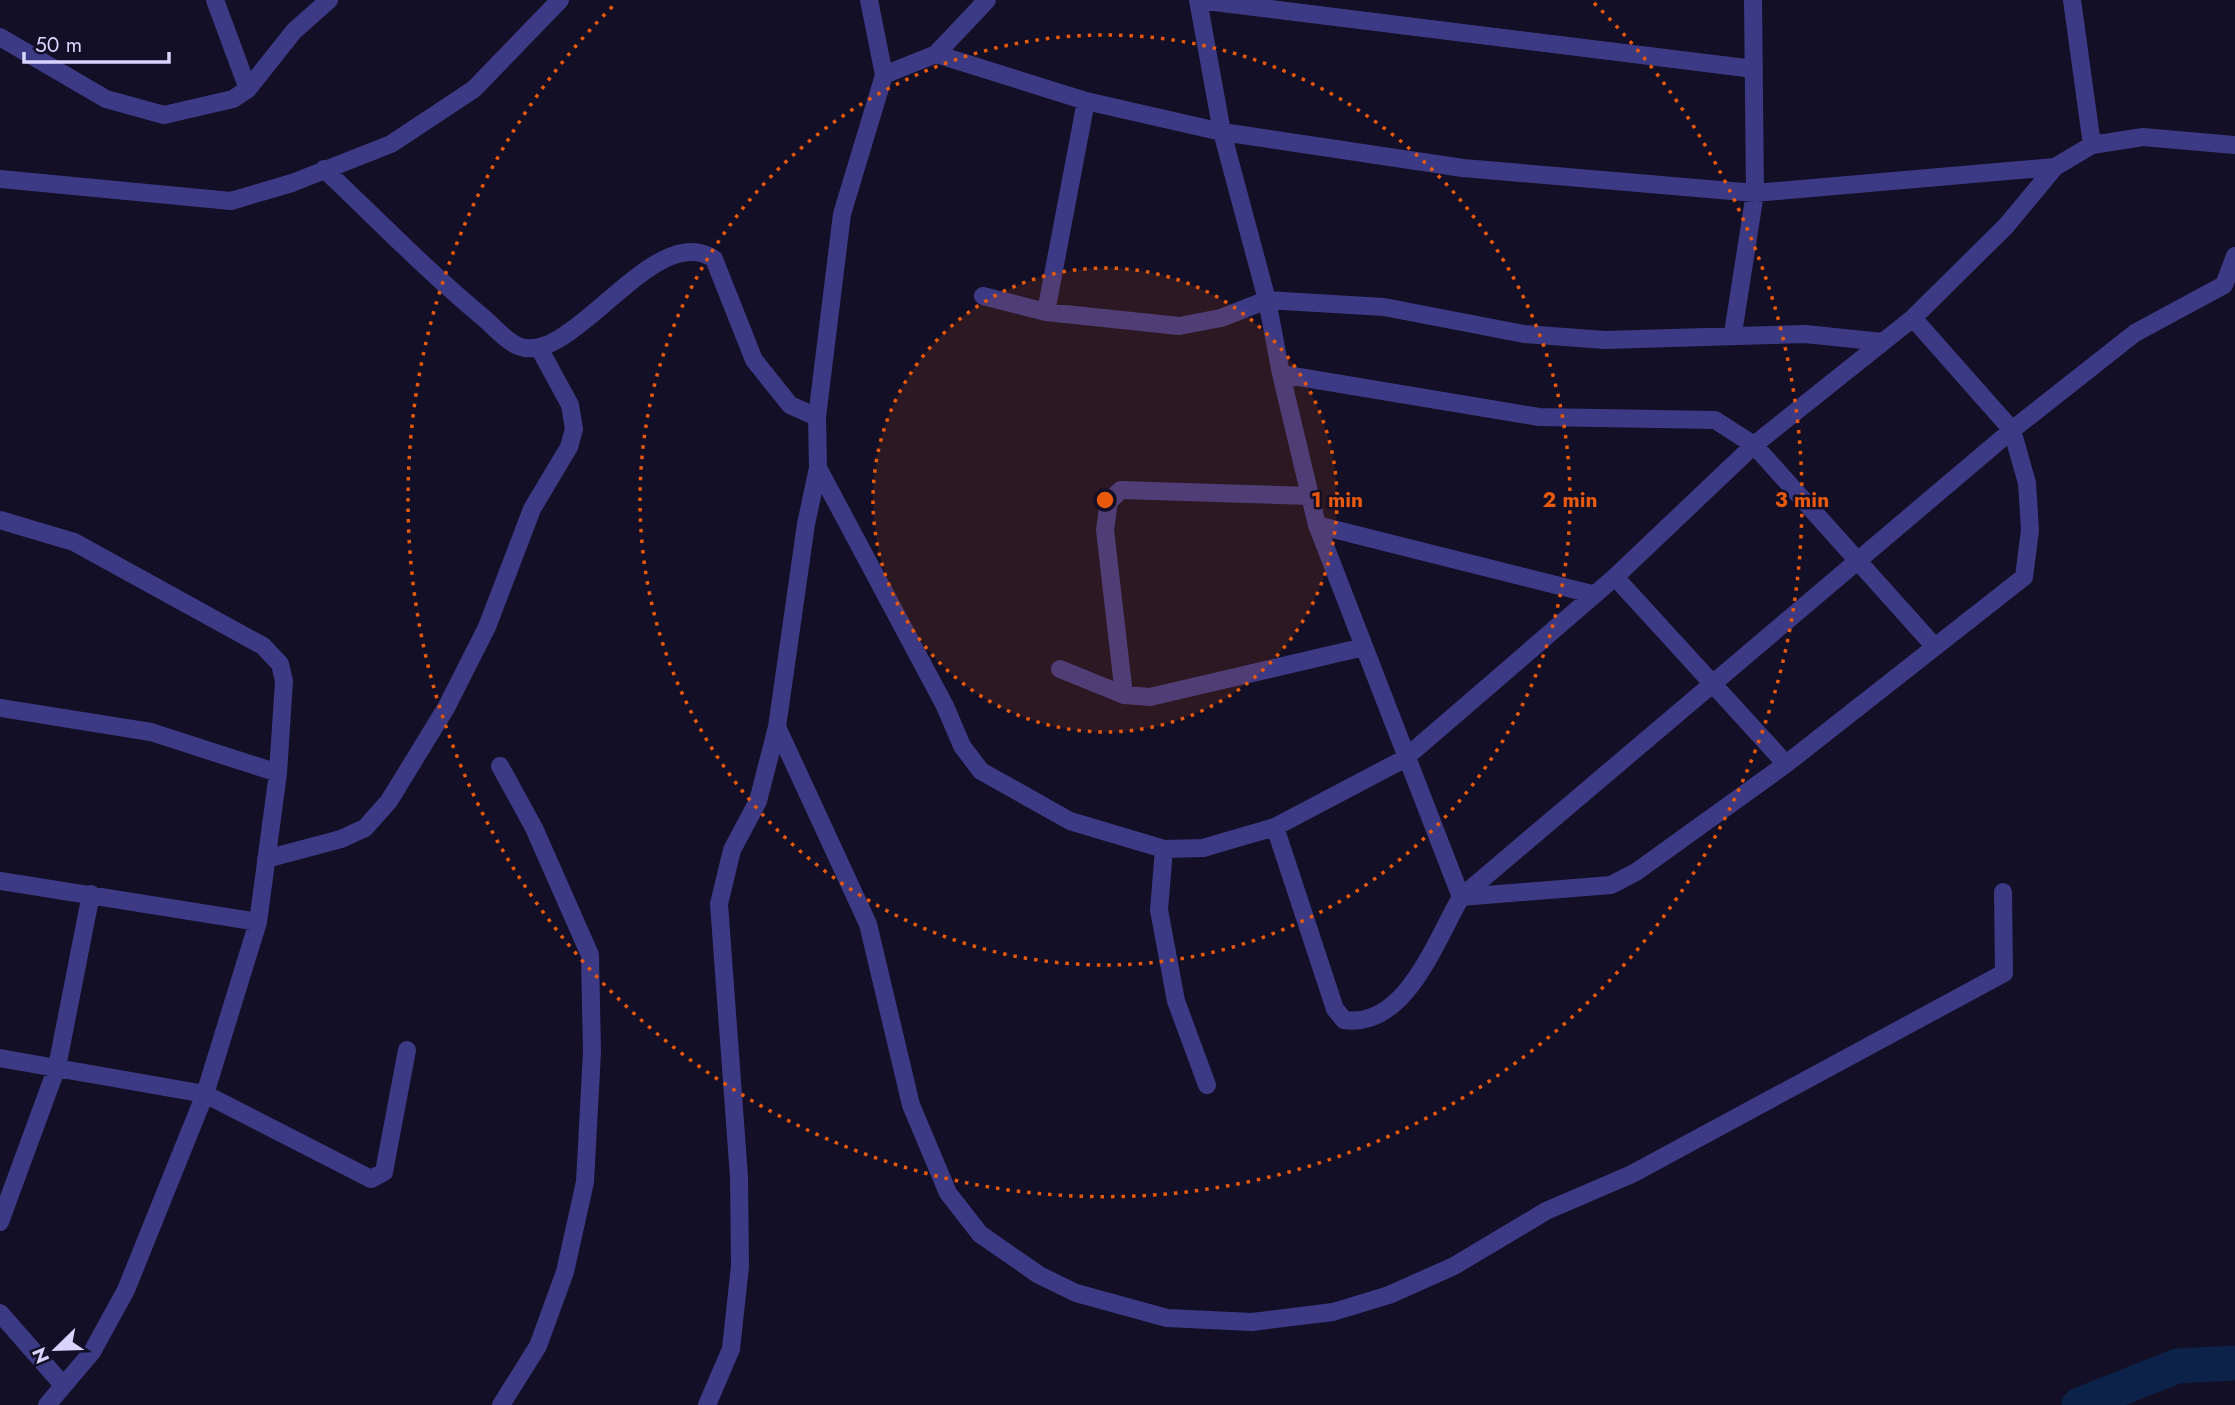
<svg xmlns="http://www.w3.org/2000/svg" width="2235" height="1405" font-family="Jost,sans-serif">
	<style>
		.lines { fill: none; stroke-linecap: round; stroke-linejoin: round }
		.river { stroke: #0c2248; stroke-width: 35 }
		.minor { stroke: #3d3a85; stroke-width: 18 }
		.ring { fill: none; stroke: #e8590c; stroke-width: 3.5; stroke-dasharray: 3.5 7 }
		.centre { fill: #e8590c; stroke: #130f26; stroke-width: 3.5 }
		.ring-label { font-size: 21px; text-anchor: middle; font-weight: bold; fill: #e8590c; stroke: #130f26; stroke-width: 5; stroke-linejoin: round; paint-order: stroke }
	</style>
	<rect width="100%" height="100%" fill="#130f26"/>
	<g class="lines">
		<path class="river" d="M2079,1405L2177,1366L2235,1363"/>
		<path class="minor" d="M215,0L248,89
			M1198,0L1222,132L1267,300L1281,374L1317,525L1461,897
			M1198,0L1754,69
			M2072,0L2092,145
			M0,37L106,99L164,115L233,99L248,89L294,31L329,0
			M936,54L1086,101L1222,132L1463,168L1755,193L2055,167
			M884,75L936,54L987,0
			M324,169C377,219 428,272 485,319C494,327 506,341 518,346C572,369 654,218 714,259L754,360L790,405L817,417
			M0,179L231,201L292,183L391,144L474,89L560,0
			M983,296L1046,312L1179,326L1221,318L1267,300L1384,307L1524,334L1605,340L1805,334L1883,342
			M1046,312L1086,101
			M1733,333L1755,193L1753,0
			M1281,374L1539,417L1715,420L1754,445L1935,647
			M818,468L945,706L962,746L981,771L1070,821L1164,849L1203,848L1275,827L1404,759L1615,577L1754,445L1913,318L2006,226L2055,167L2092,145L2143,137L2235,145
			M0,520L74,542L263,646L280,664L284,681L278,773L258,922L205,1094L126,1290L92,1352L47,1405
			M1317,525L1592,594
			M1615,577L1786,764
			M1060,669L1124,695L1150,697L1364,647
			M1124,695L1105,530L1109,501L1121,490L1310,496
			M0,708L151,732L278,773
			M777,727L868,924L911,1105L948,1193L980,1234L1039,1275L1076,1293L1167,1318L1252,1322L1333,1312L1389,1295L1454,1266L1546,1211L1632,1174L2004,973L2003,892
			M500,766L534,828L590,955L592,1052L585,1182L565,1272L538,1346L501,1405
			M1275,827L1335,1009L1344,1020C1405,1029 1435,942 1461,897L2012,430L2135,333L2224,285L2235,256
			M1164,849L1159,910L1176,1001L1207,1085
			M266,859L341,839L365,828L389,801L446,708L487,627L532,509L569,447L574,429L570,405L539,348
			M0,881L258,922
			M1461,897L1611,885L1636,872L1786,764L2024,577L2030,530L2027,483L2012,430L1913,318
			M0,1058L205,1094L371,1179L384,1172L407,1050
			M0,1222L57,1067L91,894
			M0,1313L63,1385
			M707,1405L731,1349L740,1266L739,1177L719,904L732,850L758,801L777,727L806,524L818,468L817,417L842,214L884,75L869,0"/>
	</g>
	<circle cx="1105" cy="500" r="232" fill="#e8590c" fill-opacity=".12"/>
	<g class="ring">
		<circle cx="1105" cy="500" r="232"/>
		<circle cx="1105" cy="500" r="465"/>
		<path d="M1594 3A697 697 0 1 1 616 3"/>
	</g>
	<circle cx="1105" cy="500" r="10" class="centre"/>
	<g class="ring-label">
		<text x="1337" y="507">1 min</text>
		<text x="1570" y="507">2 min</text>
		<text x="1802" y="507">3 min</text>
	</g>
	<g transform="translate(56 1349) rotate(247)" stroke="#130f26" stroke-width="5" paint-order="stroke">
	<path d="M0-5L12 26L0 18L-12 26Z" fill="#d9d4ff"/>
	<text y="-10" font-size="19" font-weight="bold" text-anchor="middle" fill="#d9d4ff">N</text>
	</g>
	<path d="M24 52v10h145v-10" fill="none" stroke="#d9d4ff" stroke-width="3.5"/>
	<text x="35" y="52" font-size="21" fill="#d9d4ff" stroke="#130f26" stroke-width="5" paint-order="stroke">50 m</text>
</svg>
